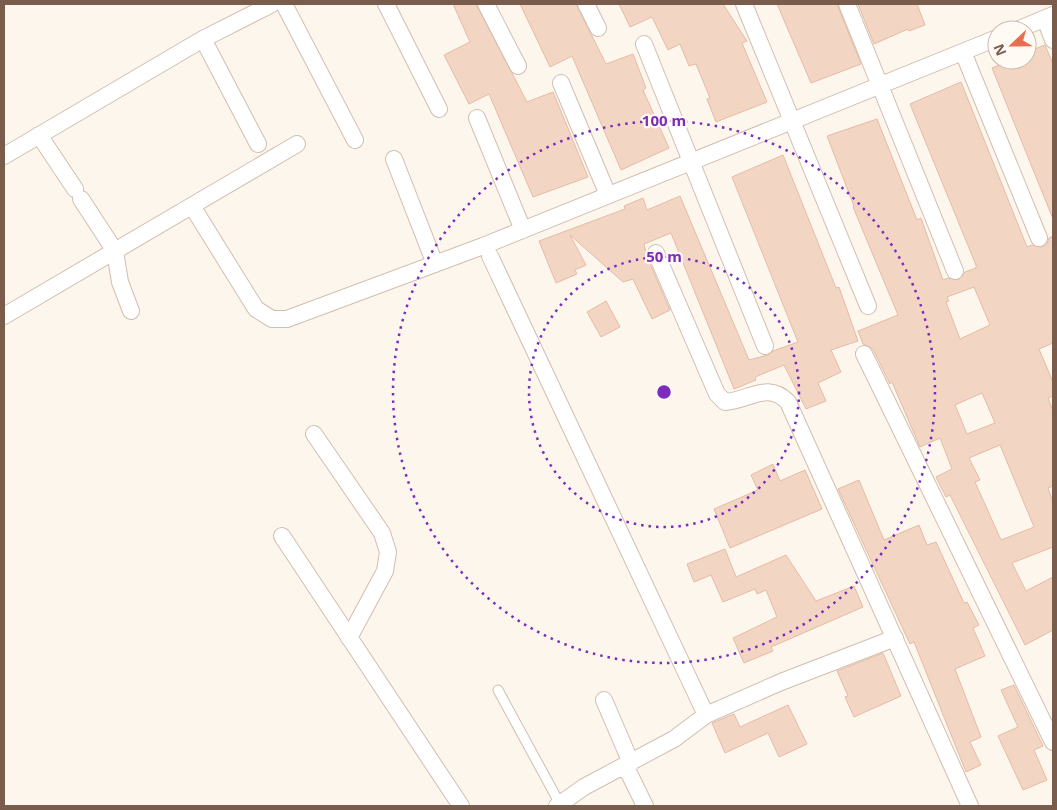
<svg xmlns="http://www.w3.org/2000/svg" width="1057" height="810" font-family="'Noto Sans',sans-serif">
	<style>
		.building { fill: #f3d5c3; stroke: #e6bba3; fill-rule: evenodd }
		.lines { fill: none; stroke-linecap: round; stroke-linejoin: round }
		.lane-casing { stroke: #d1beb0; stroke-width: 11 }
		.street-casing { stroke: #d1beb0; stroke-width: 18 }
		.lane { stroke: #fff; stroke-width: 9 }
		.street { stroke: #fff; stroke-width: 16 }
		.ring { fill: none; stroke: #7b2cbf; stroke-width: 2.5; stroke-dasharray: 2.5 5 }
		.centre { fill: #7b2cbf; stroke: #fffaf3; stroke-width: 2.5 }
		.ring-label { font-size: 15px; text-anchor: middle; font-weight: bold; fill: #7b2cbf; stroke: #fffaf3; stroke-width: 4.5; stroke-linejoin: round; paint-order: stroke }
	</style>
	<rect width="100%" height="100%" fill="#fdf6ec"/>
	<path class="building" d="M453,4H476L527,102L553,92L588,177L533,197L489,94L469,104L444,55L470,42Z
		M520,4H576L606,64L633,54L646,88L643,90L669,148L621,170L572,56L550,67Z
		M619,4H723L747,41L742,43L767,102L716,122L707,99L710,98L696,64L689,66L680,44L668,50L652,17L630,27Z
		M777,4H837L861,64L811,83Z
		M858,4H917L925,25L909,31L908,29L874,44Z
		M1045,45L1053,64V219L992,68L1011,60H1027V52Z
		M961,82L1027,247L1032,245L1042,247L1047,244L1049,238L1053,236V343L1039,349L1053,382V396L1048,398L1053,411V486L1048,488L1053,502V547L1012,563L1026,591L1053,577V630L1025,645L950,495L946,497L936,477L952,469L940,438L920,447L892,382L890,384L873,349L863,344L858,331L898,315L853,207L854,206L827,136L877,119L917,220L921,218L943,280L948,278L958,280L965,272L976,268V265L910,104ZM974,287L990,325L960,339L946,302L949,301L947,297ZM982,393L995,423L967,434L955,405ZM1000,445L1034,527L1001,540L975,482L980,480L969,458Z
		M783,155L836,288L839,287L858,341L831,350L841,372L818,383L826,401L806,409L784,365L755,377L756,380L734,389L671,233L644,244L647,257L670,310L652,319L633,279L623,282L570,235L586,265L575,270L577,274L556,283L539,241L625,209L624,206L643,198L647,210L680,196L749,360L768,355L773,351L798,342L732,177Z
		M606,301L620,327L601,337L587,312Z
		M773,464L780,481L805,470L822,509L730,548L714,509L758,490L751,475Z
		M859,480L884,540L919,525L927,545L936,542L964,603L967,602L979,625L973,628L985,656L955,669L981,737L970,742L981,765L966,772L914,642L910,644L838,489Z
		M725,549L736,577L786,555L816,601L854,586L863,607L771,647L773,651L744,663L733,638L777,617L766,590L757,594L755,589L723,602L711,575L694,582L687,564Z
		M883,653L901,696L854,717L845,697L848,696L837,671Z
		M1014,685L1043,746L1034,750L1047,780L1023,790L998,736L1018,727L1001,690Z
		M788,705L807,744L779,757L768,733L725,753L712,723L734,714L740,727Z"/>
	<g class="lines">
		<g class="lane-casing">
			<path id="lane" d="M498,690L560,804"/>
		</g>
		<g class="street-casing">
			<path id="street" d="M284,4L355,140
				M386,4L439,109
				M486,4L518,66
				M586,4L598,28
				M744,4L868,306
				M847,4L955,271
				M1045,19L1053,40
				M1017,30L1053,15
				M203,39L258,144
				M644,44L765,346
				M963,52L1039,238
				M561,83L608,195
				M477,118L523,230
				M39,135L75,189
				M4,156L203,39L272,4
				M394,159L435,264
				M81,199L115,251L120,282L131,311
				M192,206L256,309L272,319H287L483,246L997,38
				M656,253L717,394L725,402C750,400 768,381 788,402L970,806
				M490,256L706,715
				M4,316L297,144
				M864,354L1053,742
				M314,434L382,533L388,552L385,571L349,638
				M282,536L461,806
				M604,700L631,763
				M625,765L645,806
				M557,806L584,787L674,739L706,715L781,682L895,638"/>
		</g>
		<use href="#lane" class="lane"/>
		<use href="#street" class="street"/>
	</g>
	<g class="ring">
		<circle cx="664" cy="392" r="135"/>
		<circle cx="664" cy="392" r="271"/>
	</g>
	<circle cx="664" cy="392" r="8" class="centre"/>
	<g class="ring-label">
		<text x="664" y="126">100 m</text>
		<text x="664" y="262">50 m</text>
	</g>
	<rect width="1057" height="810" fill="none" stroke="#7a5c4d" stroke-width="10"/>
	<g transform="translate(1012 45) rotate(248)"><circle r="24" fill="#fffaf3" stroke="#cabbb1"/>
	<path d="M0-4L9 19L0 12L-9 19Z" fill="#e76f51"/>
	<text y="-8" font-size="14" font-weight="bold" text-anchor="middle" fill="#7a5c4d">N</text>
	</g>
</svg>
